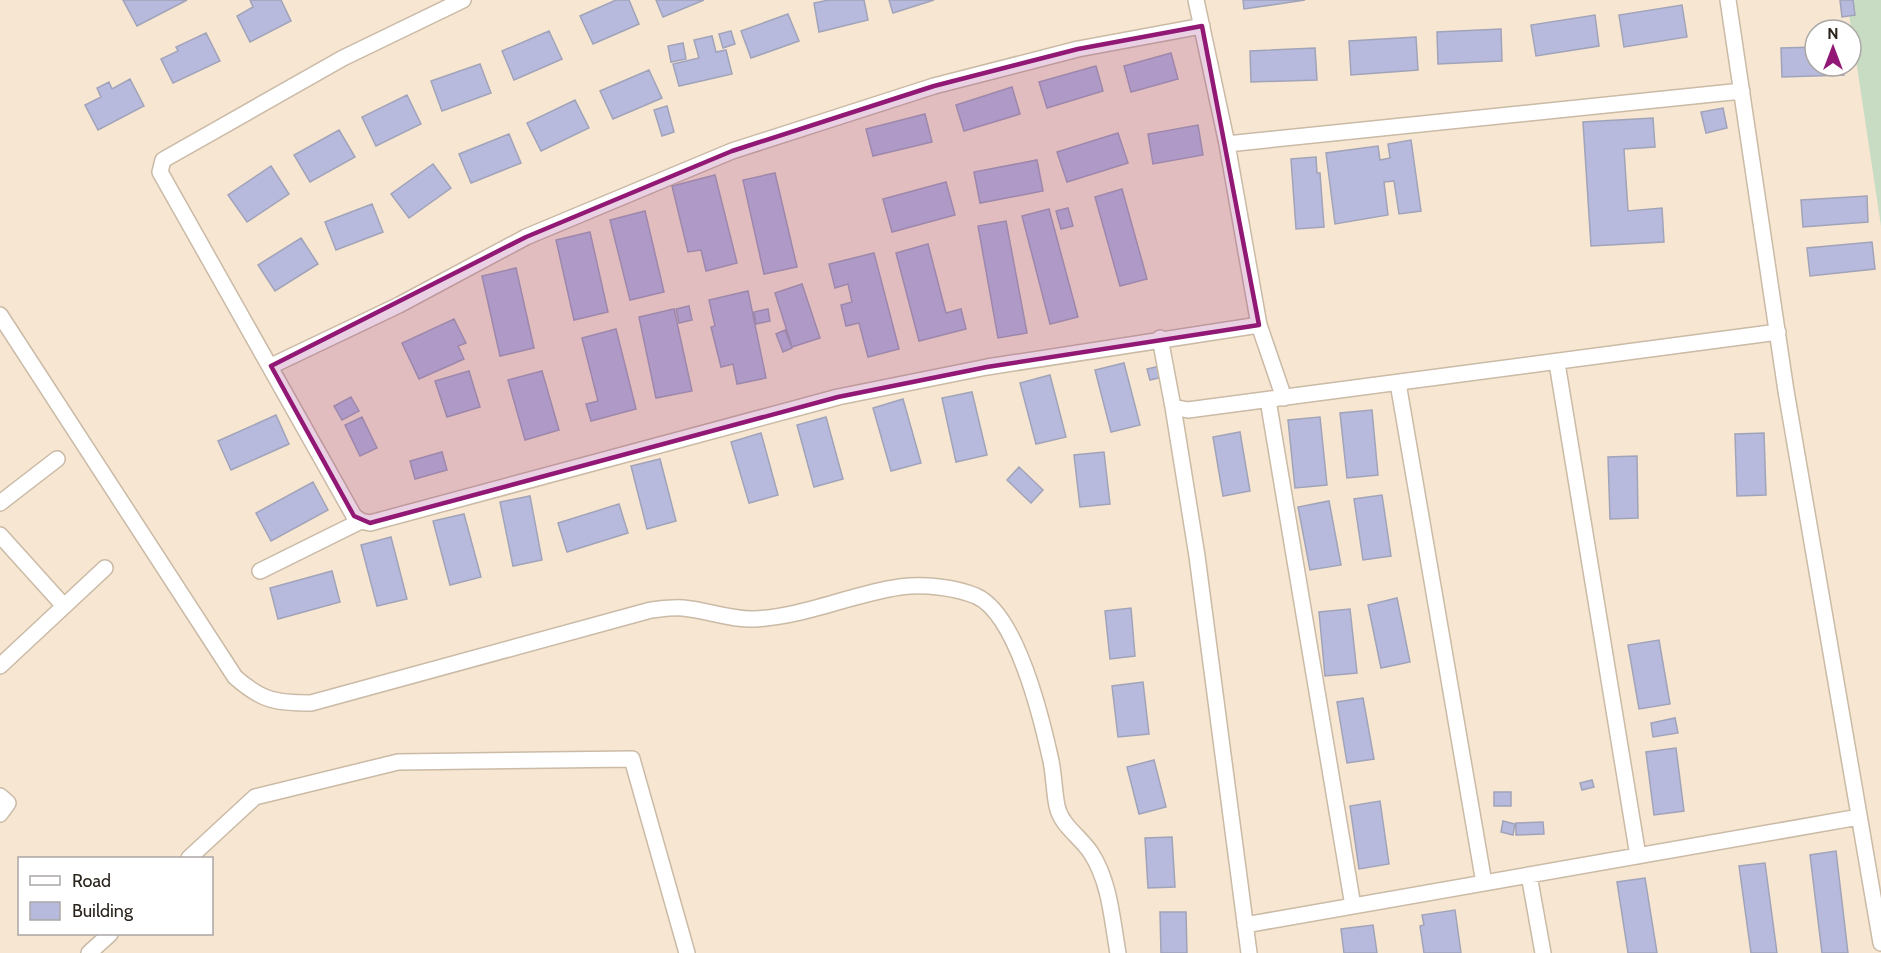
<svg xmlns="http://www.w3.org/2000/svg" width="1881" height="953" font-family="Cabin,sans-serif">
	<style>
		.green { fill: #c8dcc3 }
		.building { fill: #b7badd; stroke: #a1a3b9; stroke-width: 1.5 }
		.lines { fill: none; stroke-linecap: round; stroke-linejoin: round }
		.street-casing { stroke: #cabaa6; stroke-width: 18 }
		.street { stroke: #fff; stroke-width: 15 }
		.marked { fill: #921875; fill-opacity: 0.2; stroke: #921875; stroke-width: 4.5; stroke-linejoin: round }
	</style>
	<rect width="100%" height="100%" fill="#f6e6d2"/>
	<path class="green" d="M1847,0H1881V226Z"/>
	<path class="building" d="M123,0H187L137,26Z
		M250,0H281L291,21L250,42L237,16L253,7Z
		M616,0H629L639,24L593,44L580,16Z
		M656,0H704L663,17Z
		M829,0H864L868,20L819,32L814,3Z
		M889,0H934L893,13Z
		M1243,0H1305L1244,9Z
		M1840,0H1853L1855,15L1842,17Z
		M1682,5L1687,37L1624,47L1619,15Z
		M788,14L799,41L751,58L741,31Z
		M1595,15L1599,46L1536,56L1531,25Z
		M1501,29L1502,61L1438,64L1437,32Z
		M549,31L562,59L514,80L502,51Z
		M731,31L735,44L723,48L719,34Z
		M206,33L220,61L173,83L161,59L178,51L176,47Z
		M712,36L716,52L726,50L732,74L679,86L673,64L699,58L694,40Z
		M1416,37L1418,70L1351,75L1349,41Z
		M683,43L686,59L671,62L668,46Z
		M1815,47V66H1844V75L1782,77L1781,48Z
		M1315,48L1317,80L1251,82L1250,51Z
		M1171,53L1178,79L1131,92L1124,66Z
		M480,64L491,93L442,111L431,81Z
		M1096,66L1103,91L1047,108L1039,82Z
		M649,70L662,98L613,119L600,91Z
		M130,79L144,106L98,130L85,105L101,97L97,88L109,82L112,89Z
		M1012,87L1020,114L964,131L956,105Z
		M407,95L421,124L376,146L362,117Z
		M575,100L589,128L541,151L527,123Z
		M667,106L674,132L662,136L654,110Z
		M1723,108L1727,128L1706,133L1701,112Z
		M925,114L932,142L873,156L866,129Z
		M1653,118L1655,147L1624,149L1628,211L1662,208L1664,242L1591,246L1583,122Z
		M1198,125L1203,155L1153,164L1148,134Z
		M339,130L355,157L310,182L294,155Z
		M1118,133L1128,163L1067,182L1057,152Z
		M509,134L521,163L471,183L459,154Z
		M1411,140L1421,211L1399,214L1394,181L1384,182L1388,215L1335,224L1326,153L1378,146L1380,160L1390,158L1388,144Z
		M1316,157L1317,173H1320L1324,227L1296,229L1291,159Z
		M1037,160L1043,191L980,203L974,172Z
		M433,164L451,188L409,218L391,194Z
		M271,166L289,194L247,222L228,195Z
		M775,173L797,267L764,274L743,180Z
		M715,175L737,263L706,271L701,250L688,252L672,186Z
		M946,182L955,215L892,232L883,199Z
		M1122,189L1147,279L1120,286L1095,197Z
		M1867,196L1868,222L1803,227L1801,200Z
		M372,204L383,232L336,250L325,222Z
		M1068,208L1073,226L1061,229L1056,211Z
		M1049,209L1078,317L1050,324L1022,216Z
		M645,211L664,292L630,300L610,220Z
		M1006,221L1027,333L998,338L978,226Z
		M590,232L608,312L574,320L556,240Z
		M301,238L318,264L275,291L258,265Z
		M1872,242L1875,269L1810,276L1807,248Z
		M928,244L946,313L961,309L966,329L919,341L896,253Z
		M874,253L899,349L868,357L859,323L846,326L841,305L852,302L848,284L835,288L829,264Z
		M516,268L534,348L500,356L482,276Z
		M802,284L820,338L792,347L775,293Z
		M748,291L766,378L737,384L733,364L721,367L711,327L715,326L709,300Z
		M689,306L692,320L679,323L676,309Z
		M674,309L692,391L656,398L639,317Z
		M768,309L770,321L756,324L754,312Z
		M454,319L466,343L458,346L464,359L419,379L402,343Z
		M616,329L636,409L591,421L586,404L598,401L582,338Z
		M785,330L792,348L783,352L776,334Z
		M1124,363L1140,425L1111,432L1095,370Z
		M1160,366L1163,377L1150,380L1147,369Z
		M469,371L480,407L447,417L435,381Z
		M542,371L559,430L525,440L508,380Z
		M1050,375L1066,437L1036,444L1020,383Z
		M972,392L987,455L956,462L942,398Z
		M351,397L359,411L342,420L334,406Z
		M903,399L921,463L891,471L873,408Z
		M1372,410L1378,475L1347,478L1340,413Z
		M276,415L289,444L231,470L218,441Z
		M362,417L377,448L360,456L345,425Z
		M826,417L843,479L814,487L797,425Z
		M1320,417L1327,485L1295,488L1288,420Z
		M1240,432L1250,491L1223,496L1213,437Z
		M761,433L778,495L749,503L731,442Z
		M1764,433L1766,495L1737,496L1735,434Z
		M442,452L447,470L415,479L410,461Z
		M1104,452L1110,504L1080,507L1074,455Z
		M1637,456L1638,518L1610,519L1608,457Z
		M660,459L676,521L647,529L631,466Z
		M1019,467L1043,490L1031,503L1007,480Z
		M313,482L328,510L271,541L256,513Z
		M1382,495L1391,556L1363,560L1354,499Z
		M530,496L542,560L513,566L500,502Z
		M1329,501L1341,565L1310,570L1298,507Z
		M619,504L628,533L567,552L558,523Z
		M464,514L481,577L450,585L433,521Z
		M391,537L407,599L377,606L361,545Z
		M332,571L340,602L278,619L270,588Z
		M1397,598L1410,662L1381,668L1368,605Z
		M1131,608L1135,656L1110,659L1105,611Z
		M1350,609L1357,673L1325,676L1319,612Z
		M1659,640L1670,704L1639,709L1628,645Z
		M1143,682L1149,734L1118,737L1112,686Z
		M1363,698L1374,759L1347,763L1337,702Z
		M1675,718L1678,733L1653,737L1651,723Z
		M1676,748L1684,811L1654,815L1646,752Z
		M1154,760L1166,807L1139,814L1127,767Z
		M1592,780L1594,787L1582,790L1580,783Z
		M1494,792H1511V806H1494Z
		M1380,801L1389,864L1359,869L1350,806Z
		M1503,821L1515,824L1513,835L1501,832Z
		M1543,822L1544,834L1516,835V823Z
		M1172,837L1175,887L1148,888L1145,838Z
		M1836,851L1848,953H1822L1810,855Z
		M1765,863L1777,953H1751L1739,866Z
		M1645,878L1657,953H1628L1617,882Z
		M1455,910L1461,953H1424L1420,926L1424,925L1422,915Z
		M1160,912H1186L1187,953H1161Z
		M1373,925L1377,953H1344L1341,929Z"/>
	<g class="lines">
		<g class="street-casing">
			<path id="street" d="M463,0L343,58L163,160L160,172L354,516L361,521L370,523L838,397L987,367L1259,325
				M1196,0L1227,144L1742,91
				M1728,0L1786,391L1881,943
				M1227,144L1259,325L1284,398
				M0,315L235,677C262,701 276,703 311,703L651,610C661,609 673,607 683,608C707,610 730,620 754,619C804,617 851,594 900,587C924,584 954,587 976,596C1017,614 1042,720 1051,761C1054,776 1054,791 1057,806C1061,826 1081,837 1091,853C1110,882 1112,920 1118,953
				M1160,338L1173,407L1188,410L1778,332
				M1557,363L1638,856
				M271,366L399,305L526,237L732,151L934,86L1078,49L1202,26
				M1398,383L1484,883
				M1268,400L1353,906
				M1173,407L1197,556L1249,953
				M0,503L57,459
				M0,535L64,606
				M260,571L361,521
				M0,666L105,568
				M0,796L8,803L0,814
				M189,858L255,797L398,762L632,759L687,953
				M1529,875L1543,953
				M1245,925L1859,817
				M89,953L110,934"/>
		</g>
		<use href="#street" class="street"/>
	</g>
	<path class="marked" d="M1202,26L1259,325L987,367L838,397L370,523L354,516L271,366L526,237L732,151L934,86L1078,49Z"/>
	<rect x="18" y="857" width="195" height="78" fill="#ffffff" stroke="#aaa7a5" stroke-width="1.5"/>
	<rect x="30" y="876" width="30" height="9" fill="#ffffff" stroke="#aaa7a5" stroke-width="1.5"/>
	<text x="72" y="887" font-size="18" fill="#2a241d">Road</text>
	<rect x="30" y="902" width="30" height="18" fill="#b7badd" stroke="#aaa7a5" stroke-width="1.5"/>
	<text x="72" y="917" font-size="18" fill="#2a241d">Building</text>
	<g transform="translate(1833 48)"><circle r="28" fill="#ffffff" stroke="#aaa7a5" stroke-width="1.5"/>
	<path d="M0-4.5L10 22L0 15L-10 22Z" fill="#921875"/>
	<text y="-9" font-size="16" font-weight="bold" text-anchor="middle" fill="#2a241d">N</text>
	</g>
</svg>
